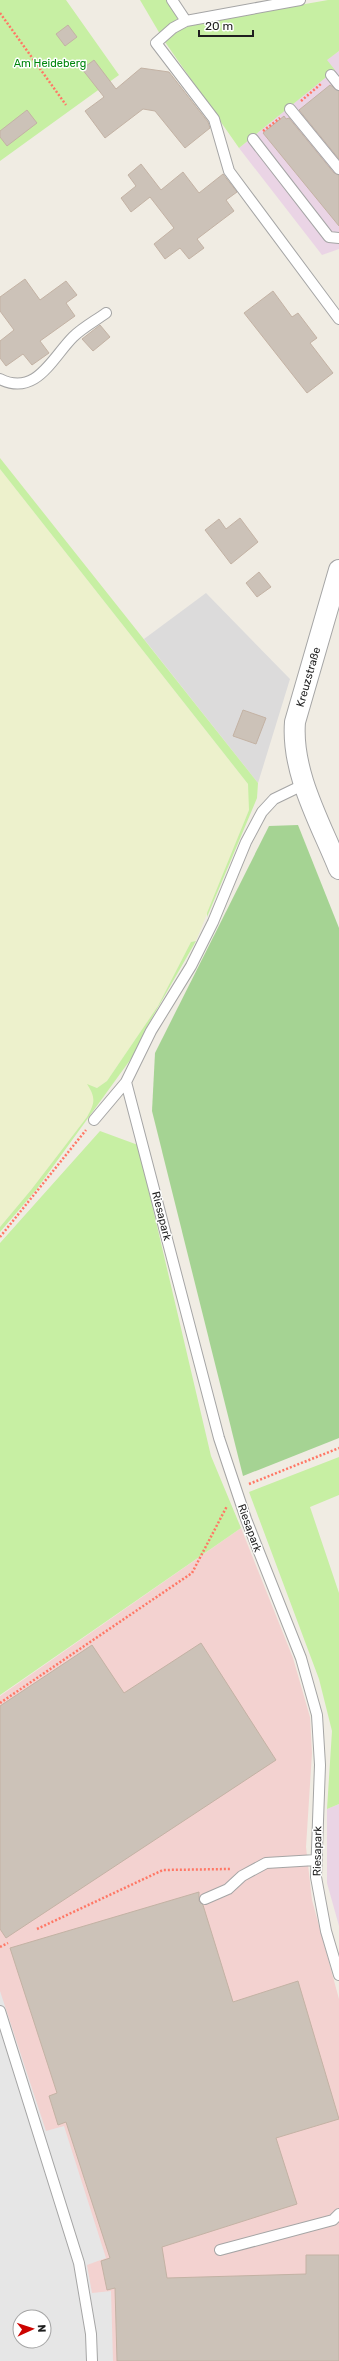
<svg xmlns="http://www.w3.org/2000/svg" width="339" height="2361" font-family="Rubik,sans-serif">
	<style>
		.residential { fill: #dcdbdb }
		.commercial { fill: #f3d2d0; fill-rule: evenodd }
		.industrial { fill: #ead4e5 }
		.farmland { fill: #edf1cc }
		.grass { fill: #c7efa3 }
		.forest { fill: #a5d393 }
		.parking { fill: #e6e6e6; fill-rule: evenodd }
		.building { fill: #ccc2b8; stroke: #c3b2a4 }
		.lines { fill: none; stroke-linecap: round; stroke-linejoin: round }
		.lane-casing { stroke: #a5a5a5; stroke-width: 12 }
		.street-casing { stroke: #a5a5a5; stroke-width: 22 }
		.path { stroke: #ff7765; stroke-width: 2.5; stroke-dasharray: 2 2; stroke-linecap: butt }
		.lane { stroke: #fff; stroke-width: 10 }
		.street { stroke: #fff; stroke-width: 20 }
		.labels { text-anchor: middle; stroke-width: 3; stroke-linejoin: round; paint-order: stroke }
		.park-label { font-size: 11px; fill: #01870e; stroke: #fff }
		.street-label { font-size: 11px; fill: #1e1e1e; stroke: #fff }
	</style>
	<rect width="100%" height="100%" fill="#f0ece3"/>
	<path class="residential" d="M206,593L290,679L258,783L144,639Z"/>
	<path class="commercial" d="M241,1528L293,1658L310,1717L312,1753L306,1847L312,1900L339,1999V2361H0V1696ZM20,2317H44V2341H20Z"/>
	<path class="industrial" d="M339,51V249L322,255L239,148L334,70L326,60Z
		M339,1804V1926L327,1883V1809Z"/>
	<path class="farmland" d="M0,469L248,784L250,794L249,810L196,941L191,942L158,1006L107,1081L97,1088L88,1085L94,1096V1105L87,1117L31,1190L0,1227Z"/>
	<path class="grass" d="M0,0H66L119,75L0,161Z
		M140,0H167L178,18L160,34Z
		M328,0H339V51L327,60L335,70L239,148L165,42L180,30L197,23Z
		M0,458L258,783L257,798L207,917V913L249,810L248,784L0,469Z
		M196,941L145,1030L133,1056L36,1190L0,1232V1227L31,1190L87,1117C95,1103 96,1098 87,1084L97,1088L107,1081L158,1006L191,942Z
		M100,1131L138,1145L211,1456L241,1528L0,1695V1243Z
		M339,1457V1495L310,1507L339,1593V1804L327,1809L332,1731L319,1679L249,1492Z"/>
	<path class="forest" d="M298,825L339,928V1438L243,1476L152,1111L155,1053L269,826Z"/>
	<path class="parking" d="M0,1991L46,2131L64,2126L106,2258L87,2265L92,2293L111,2291L113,2361H0ZM20,2317H44V2341H20Z"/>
	<path class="building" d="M68,25L77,37L65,46L56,34Z
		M94,60L116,89L141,68L169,72L208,122L210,128L185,148L155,111L143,109L105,138L85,111L104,97L82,69Z
		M330,85L339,91V159L299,110Z
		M27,110L37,123L7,146L0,137V131Z
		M284,116L286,119L289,118L334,173L339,175V226L263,133Z
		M141,164L161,190L183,172L199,193L223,174L237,192L226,200L234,211L197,239L204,248L189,259L180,248L165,259L154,244L174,228L150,197L131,212L121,198L136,186L128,175Z
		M25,279L40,300L66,281L77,295L66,303L75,316L40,341L49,353L32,365L23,354L6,366L0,358V341L14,330L0,311V297Z
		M273,291L292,317L298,313L317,338L310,343L333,373L307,393L244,313Z
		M100,325L110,337L93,351L82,339Z
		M240,518L258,542L231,564L205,530L219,519L226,529Z
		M259,572L271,587L257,597L246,583Z
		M243,710L266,718L256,744L233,736Z
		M201,1643L276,1760L6,1938L0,1929V1706L92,1645L124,1693Z
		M199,1892V1901L203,1905L233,2002L298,1981L339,2119L276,2138L297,2204L162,2247L167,2278L306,2274V2255H339V2361H117L115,2288L107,2290L101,2261L110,2258L66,2122L58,2125L49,2096L57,2093L10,1948Z"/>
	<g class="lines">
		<g class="lane-casing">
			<path id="lane" d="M172,0L186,21
				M300,0L186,21L173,28L156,43L214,119L229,171L339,319
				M331,75L339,85
				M290,109L339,169
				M253,139L329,237L339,238
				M0,379C36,397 52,358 73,337C82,328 95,321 106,313
				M126,1082L219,1438L246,1519L301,1658L317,1715L320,1765L316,1877L326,1931L339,1975
				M94,1120L126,1082L151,1031L191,966L213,922L246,842L262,812L274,799L305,784
				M205,1899L228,1889L242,1876L266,1863L316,1860
				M0,2011L79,2263L91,2334L92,2361
				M220,2250L333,2220L339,2214"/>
		</g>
		<g class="street-casing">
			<path id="street" d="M339,570L295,722C291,773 321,824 339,869"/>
		</g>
		<path class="path" d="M0,13L66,105
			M301,101L322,83
			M263,131L280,118
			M0,1237L86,1130
			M249,1484L339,1448
			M0,1703L192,1573L227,1506
			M37,1929L163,1870L230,1869
			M0,1947L8,1943"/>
		<use href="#lane" class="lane"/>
		<use href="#street" class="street"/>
	</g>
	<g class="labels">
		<g class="park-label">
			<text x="50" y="67">Am Heideberg</text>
		</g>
		<g class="street-label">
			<text transform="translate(308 677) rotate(-74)" y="4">Kreuzstraße</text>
			<text transform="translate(162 1216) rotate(76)" y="4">Riesapark</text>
			<text transform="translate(250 1528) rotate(70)" y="4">Riesapark</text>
			<text transform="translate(317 1851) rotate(-89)" y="4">Riesapark</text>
		</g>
	</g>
	<g transform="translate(32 2329) rotate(87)"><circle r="19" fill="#ffffff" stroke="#a5a5a5"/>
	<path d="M0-3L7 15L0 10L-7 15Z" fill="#cc0300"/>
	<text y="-6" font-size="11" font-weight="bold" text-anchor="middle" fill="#1e1e1e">N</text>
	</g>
	<path d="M199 30v6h54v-6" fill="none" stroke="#1e1e1e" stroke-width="2"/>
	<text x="205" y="30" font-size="12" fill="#1e1e1e" stroke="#ffffff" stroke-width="3" paint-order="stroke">20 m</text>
</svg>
